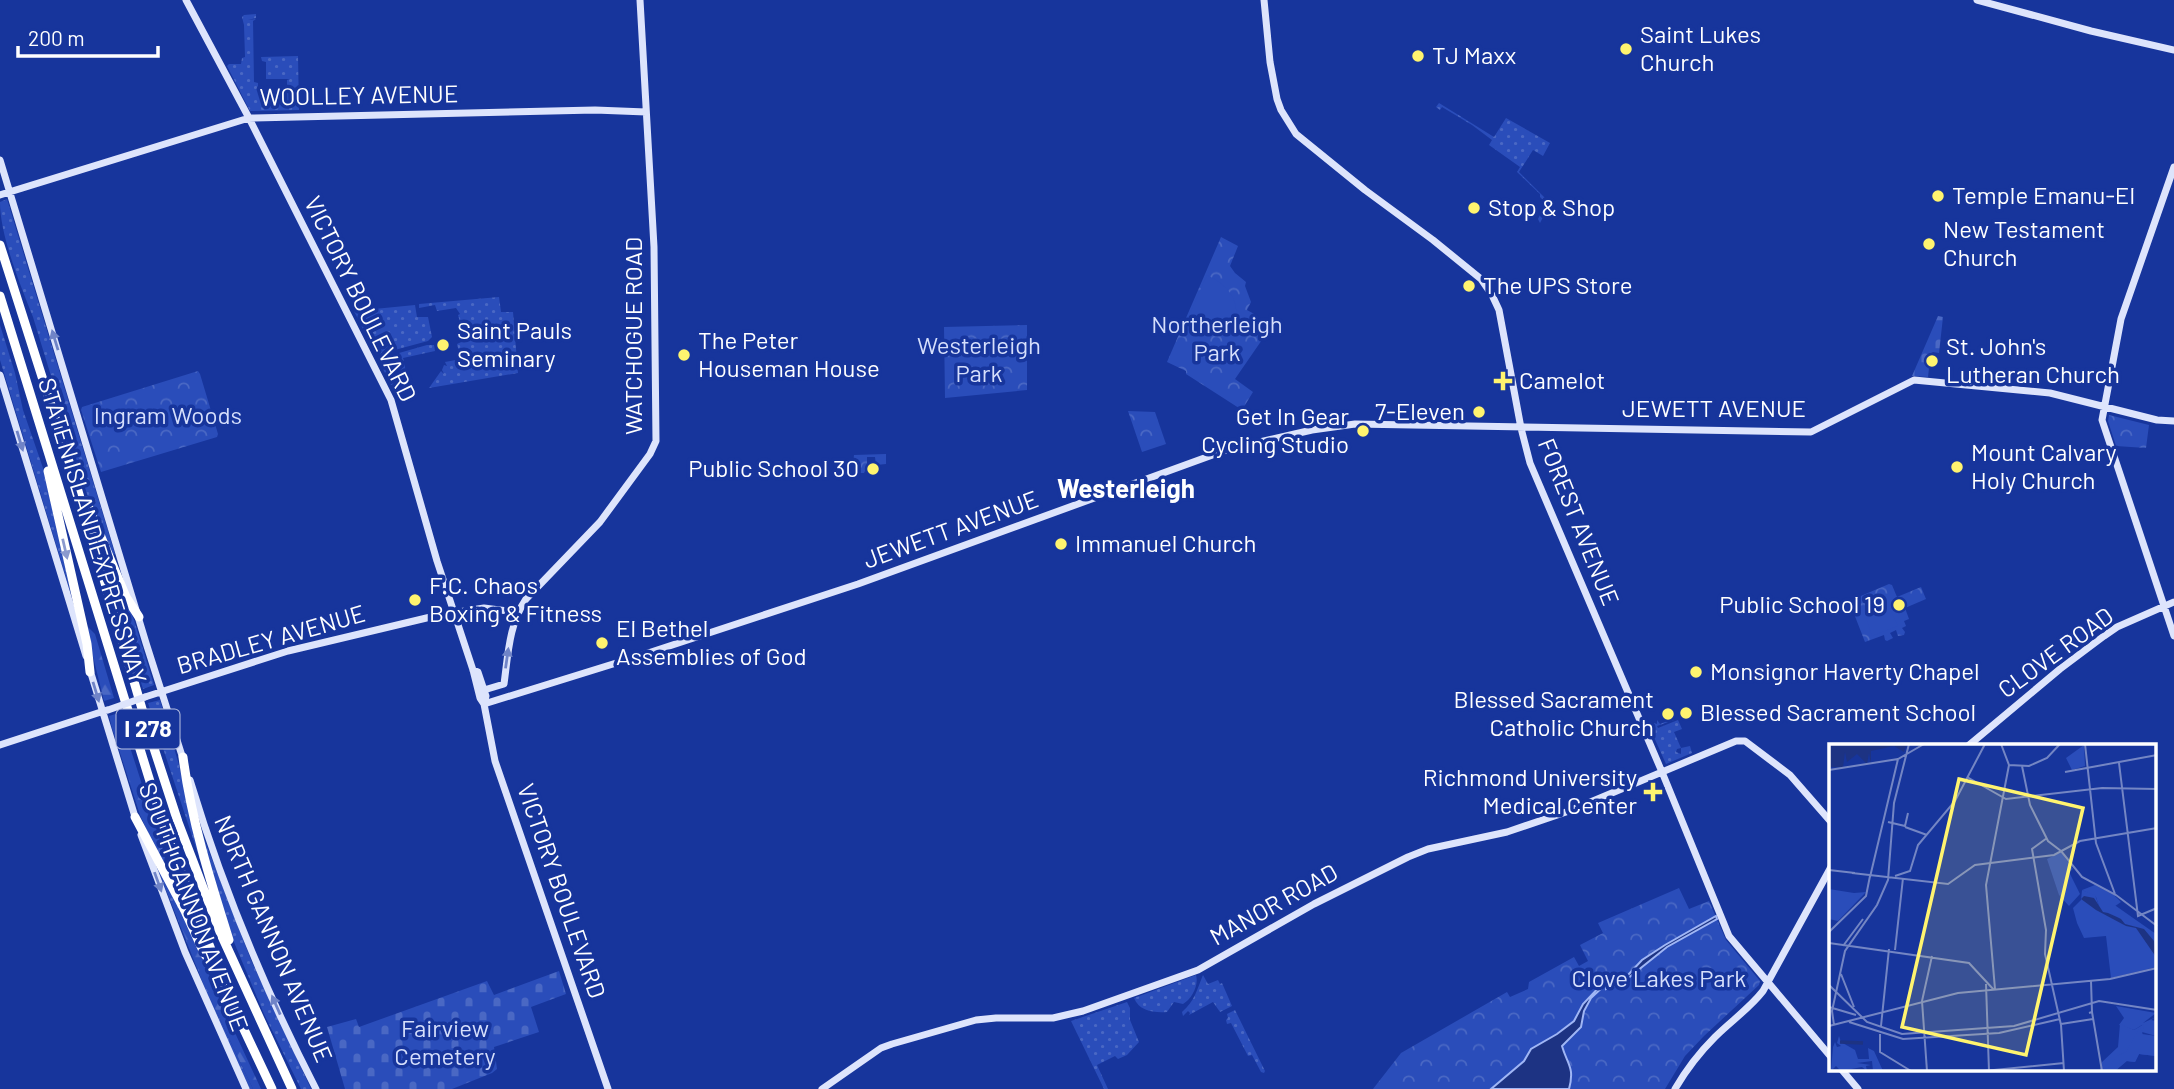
<svg xmlns="http://www.w3.org/2000/svg" width="2174" height="1089" font-family="Barlow,sans-serif">
	<style>
		.grass { fill: url(#grass-dots) }
		.forest { fill: url(#forest-firs) }
		.cemetery { fill: url(#cemetery-stones) }
		.park { fill: url(#park-crowns) }
		.garden { fill: #2a4dba }
		.water { fill: #1d3383; stroke: #a0b6f5; stroke-width: 2 }
		.lines { fill: none; stroke-linecap: round; stroke-linejoin: round }
		.secondary { stroke: #dde4fc; stroke-width: 7 }
		.highway { stroke: #fff; stroke-width: 9 }
		.secondary-bridge { stroke: #dde4fc; stroke-width: 7 }
		.oneway { fill: #7084c7 }
		.oneway2 { fill: #8b9ace }
		.poi-dot { fill: #fff46f; stroke: #17359c; stroke-width: 2.5 }
		.labels { text-anchor: middle; stroke-width: 7; stroke-linejoin: round; paint-order: stroke }
		.shield { fill: #17359c; stroke: #b9c2e1; stroke-width: 2 }
		.shield-label { font-size: 23px; font-weight: bold; fill: #fff }
		.poi-label { font-size: 24px; fill: #fff; stroke: #17359c; text-anchor: start }
		.street-label { font-size: 24px; fill: #fff; stroke: #17359c }
		.park-label { font-size: 24px; fill: #d6dffc; stroke: #17359c }
		.neighbourhood-label { font-size: 26px; font-weight: bold; fill: #fff; stroke: #17359c }
		.inset-river { fill: none; stroke: #1d3383; stroke-width: 3.5 }
		.inset-road { fill: none; stroke: #7486c4; stroke-width: 2 }
		.view { fill: #fff46f; fill-opacity: 0.15; stroke: #fff46f; stroke-width: 3.5 }
		.inset-edge { fill: none; stroke: #fff; stroke-width: 3.5 }
	</style>
	<defs>
		<pattern id="grass-dots" width="8" height="8" patternUnits="userSpaceOnUse" patternTransform="scale(1.75)"><rect width="8" height="8" fill="#2a4dba"/><path d="M2 2h.1M6 6h.1" fill="none" stroke="#4a68c4" stroke-width="1.8" stroke-linecap="round"/></pattern>
		<pattern id="forest-firs" width="22" height="20" patternUnits="userSpaceOnUse" patternTransform="scale(1.75)"><rect width="22" height="20" fill="#2a4dba"/><path d="M5 1l3.5 6h-7zM16 11l3.5 6h-7z" fill="#4a68c4"/></pattern>
		<pattern id="cemetery-stones" width="16" height="16" patternUnits="userSpaceOnUse" patternTransform="scale(1.75)"><rect width="16" height="16" fill="#2a4dba"/><path d="M2 7V4a2 2 0 0 1 4 0v3zM10 15v-3a2 2 0 0 1 4 0v3z" fill="#4a68c4"/></pattern>
		<pattern id="park-crowns" width="20" height="18" patternUnits="userSpaceOnUse" patternTransform="scale(1.75)"><rect width="20" height="18" fill="#2a4dba"/><path d="M2 6a3 3 0 1 1 6 0M12 15a3 3 0 1 1 6 0" fill="none" stroke="#4a68c4"/></pattern>
	</defs>
	<rect width="100%" height="100%" fill="#17359c"/>
	<path class="grass" d="M256,14V18L248,20L256,19L253,21L254,82L258,83V90H264V92L262,93V101H278V92H281V89H287V80L290,79H266V62L262,61L261,57L298,56L299,110L250,111L227,66L229,64H241L242,58L245,57L244,25L242,17L244,15Z
		M1439,103L1494,137L1506,118L1550,143L1543,156L1533,150L1519,172L1550,203L1540,223L1538,219L1546,203L1540,197V194L1517,172L1520,167L1489,145L1492,140L1472,125L1442,107L1440,110L1436,107Z
		M7,199L115,554L112,555L91,507L33,317C20,284 0,236 0,202Z
		M499,297L501,312H513L518,373L429,388L441,371L444,374L442,370L444,365L447,366L445,362L461,359L457,344L470,338L465,324L461,325L458,315L460,314L456,308L437,311L435,305L419,308V304Z
		M415,305L417,317H428L432,337L428,341L376,355L354,311Z
		M0,325L15,373L23,410L43,468L72,597L0,360Z
		M427,345H434L435,351L403,358L408,381L391,385L378,359Z
		M106,556L134,620L154,685L143,689L105,564L104,557Z
		M160,700L179,765L203,869L148,703Z
		M1674,718V720L1657,726L1658,728L1678,720L1682,729L1674,732L1681,748L1677,749L1676,752L1681,754V748L1690,746L1692,753L1666,764L1649,726L1654,723L1657,724V720L1660,724Z
		M198,823L251,960L311,1089H301L264,1014L221,911Z
		M156,865L183,913L212,1002L253,1089H250L214,1011Z
		M1196,975C1199,985 1192,999 1183,1004L1174,1002L1167,1012C1154,1013 1139,1011 1134,998Z
		M1203,975L1208,984L1218,980L1220,984L1222,983L1232,1006L1220,1012L1213,1002L1189,1015L1190,1013L1188,1011L1183,1016L1182,1012C1195,1001 1197,989 1203,975Z
		M1127,1002L1130,1008V1020L1139,1042L1127,1055L1118,1059L1115,1056L1097,1065L1108,1089H1104L1071,1021Z
		M1235,1010L1265,1071L1264,1073L1261,1072L1252,1055L1248,1056L1231,1023L1227,1024L1226,1020L1228,1018L1227,1014Z"/>
	<path class="forest" d="M85,624L95,634L114,698L104,701Z
		M119,713L165,856L164,861H161L140,815L112,728L109,716Z
		M175,912L183,913L186,919L218,996L261,1089H253L252,1087L212,1002Z"/>
	<path class="cemetery" d="M1938,316L1943,317L1939,353L1933,352L1928,355L1926,366L1929,368L1928,377L1912,376Z
		M559,971L566,994L531,1007L539,1032L494,1047L497,1069L492,1073L452,1089H345L327,1027L356,1019L359,1027L487,981L494,995Z"/>
	<path class="park" d="M1221,237L1238,246L1230,266L1235,273L1246,282L1245,286L1251,302L1247,310L1256,315L1254,319L1262,325L1266,334L1235,379L1253,392L1242,410L1186,374V371L1167,362Z
		M1027,325V390L945,398L944,327Z
		M198,371L200,374L218,434L217,437L101,472L81,410L82,407Z
		M1128,411L1155,412L1166,444L1142,452Z
		M2109,415L2149,425L2146,448L2116,446L2108,421Z
		M886,454V464L876,465L875,457H867V473L865,471L864,473H852L854,455Z
		M1889,584L1892,585L1897,597L1921,587L1926,599L1905,608L1909,619L1904,621L1906,626L1902,628L1905,632L1904,635L1898,636L1896,630L1890,633L1893,638L1887,641L1885,640L1884,635L1865,642L1849,601Z
		M1679,888L1689,909L1709,901L1726,940L1760,981L1759,985L1704,1036L1685,1056L1665,1089H1373L1401,1053L1507,992L1510,997L1528,989L1529,982L1574,957L1579,966L1588,961L1580,945L1603,933L1598,923Z"/>
	<path class="garden" d="M1207,275C1235,289 1242,306 1232,336L1193,323L1189,315Z
		M1888,606L1898,626L1872,636L1866,618L1888,609Z"/>
	<path class="water" d="M1716,916L1717,919L1667,947L1627,979L1611,982L1609,985L1614,986L1606,989V984L1591,998L1584,1011L1581,1027L1562,1046C1567,1064 1575,1067 1569,1089H1491L1524,1061L1531,1049L1557,1034L1574,1021L1583,1004L1605,981L1628,975L1642,960L1665,945Z"/>
	<g class="lines">
		<path class="secondary" d="M186,0L249,118L391,400L437,561L473,670L480,698L484,704
			M1264,0L1270,62L1277,99L1281,110L1296,134L1365,190L1433,240L1481,279L1492,295L1499,310L1521,428L1530,463L1662,772L1729,936L1831,1057
			M1977,0L2091,31L2174,50
			M0,160L146,643L184,762
			M2174,167L2121,319L2102,420L2174,636
			M0,195L249,118L595,110L646,112
			M0,375L86,656
			M89,667L136,820
			M473,670L478,672L486,696L484,704L495,761L608,1089
			M484,690L504,684C508,655 509,624 526,599L600,522L650,454L656,441L654,247L640,0
			M145,697L288,651L439,615L484,608L517,612
			M484,704L642,655L858,584L1229,449L1312,430L1355,424L1811,432L1914,380L2050,393L2157,420L2174,421
			M0,745L107,710
			M1968,746L2060,669L2104,636L2117,627L2174,602
			M190,780C222,886 265,990 316,1089
			M141,835L185,952L246,1089
			M1842,1070L1858,1089
			M822,1089L881,1048L892,1044L976,1020L996,1018H1053L1083,1011L1198,970L1314,904L1408,857L1428,849L1507,832L1569,811L1736,741H1745L1790,775L1831,822
			M1675,1089C1686,1070 1700,1052 1715,1037C1731,1021 1749,1009 1763,991L1831,867"/>
		<path class="highway" d="M0,245L73,474L150,736L178,822L220,932L292,1089
			M0,296L165,830L232,1004L272,1089
			M48,471L87,644L90,672
			M86,501L126,597L139,617
			M183,757C191,819 210,880 229,940
			M135,817L185,911L204,953L212,964"/>
		<path class="secondary-bridge" d="M108,710L145,697"/>
	</g>
	<defs><path id="oneway-solid" d="M-6-.8H1V-3.2L6.5 0L1 3.2V.8H-6Z" transform="scale(1.75)"/></defs>
	<g class="oneway">
		<use href="#oneway-solid" transform="translate(55 340) rotate(-107)"/>
		<use href="#oneway-solid" transform="translate(20 441) rotate(73)"/>
		<use href="#oneway-solid" transform="translate(507 658) rotate(-82)"/>
		<use href="#oneway-solid" transform="translate(96 692) rotate(73)"/>
		<use href="#oneway-solid" transform="translate(158 882) rotate(70)"/>
		<use href="#oneway-solid" transform="translate(276 1005) rotate(-114)"/>
	</g>
	<use class="oneway2" href="#oneway-solid" transform="translate(65 549) rotate(77)"/>
	<g class="poi-dot">
		<circle cx="1626" cy="49" r="7"/>
		<circle cx="1418" cy="56" r="7"/>
		<circle cx="1938" cy="196" r="7"/>
		<circle cx="1474" cy="208" r="7"/>
		<circle cx="1929" cy="244" r="7"/>
		<circle cx="1469" cy="286" r="7"/>
		<circle cx="443" cy="345" r="7"/>
		<circle cx="684" cy="355" r="7"/>
		<circle cx="1932" cy="361" r="7"/>
		<path d="M1499.5 370.5h7v7h7v7h-7v7h-7v-7h-7v-7h7z"/>
		<circle cx="1479" cy="412" r="7"/>
		<circle cx="1363" cy="431" r="7"/>
		<circle cx="1957" cy="467" r="7"/>
		<circle cx="873" cy="469" r="7"/>
		<circle cx="1061" cy="544" r="7"/>
		<circle cx="415" cy="600" r="7"/>
		<circle cx="1899" cy="605" r="7"/>
		<circle cx="602" cy="643" r="7"/>
		<circle cx="1696" cy="672" r="7"/>
		<circle cx="1686" cy="713" r="7"/>
		<circle cx="1668" cy="714" r="7"/>
		<path d="M1649.5 781.5h7v7h7v7h-7v7h-7v-7h-7v-7h7z"/>
	</g>
	<g class="labels">
		<rect class="shield" x="116.5" y="709.5" width="63" height="39" rx="5"/>
		<g class="shield-label">
			<text x="148" y="737">I 278</text>
		</g>
		<g class="poi-label">
			<text x="1640" y="43">Saint Lukes<tspan x="1640" dy="28">Church</tspan></text>
			<text x="1432" y="64">TJ Maxx</text>
			<text x="1952" y="204">Temple Emanu-El</text>
			<text x="1488" y="216">Stop &amp; Shop</text>
			<text x="1943" y="238">New Testament<tspan x="1943" dy="28">Church</tspan></text>
			<text x="1483" y="294">The UPS Store</text>
			<text x="457" y="339">Saint Pauls<tspan x="457" dy="28">Seminary</tspan></text>
			<text x="698" y="349">The Peter<tspan x="698" dy="28">Houseman House</tspan></text>
			<text x="1946" y="355">St. John's<tspan x="1946" dy="28">Lutheran Church</tspan></text>
			<text x="1519" y="389">Camelot</text>
			<text x="1465" y="420" text-anchor="end">7-Eleven</text>
			<text x="1349" y="425" text-anchor="end">Get In Gear<tspan x="1349" dy="28">Cycling Studio</tspan></text>
			<text x="1971" y="461">Mount Calvary<tspan x="1971" dy="28">Holy Church</tspan></text>
			<text x="859" y="477" text-anchor="end">Public School 30</text>
			<text x="1075" y="552">Immanuel Church</text>
			<text x="429" y="594">F.C. Chaos<tspan x="429" dy="28">Boxing &amp; Fitness</tspan></text>
			<text x="1885" y="613" text-anchor="end">Public School 19</text>
			<text x="616" y="637">El Bethel<tspan x="616" dy="28">Assemblies of God</tspan></text>
			<text x="1710" y="680">Monsignor Haverty Chapel</text>
			<text x="1654" y="708" text-anchor="end">Blessed Sacrament<tspan x="1654" dy="28">Catholic Church</tspan></text>
			<text x="1700" y="721">Blessed Sacrament School</text>
			<text x="1637" y="786" text-anchor="end">Richmond University<tspan x="1637" dy="28">Medical Center</tspan></text>
		</g>
		<g class="street-label">
			<text transform="translate(359 96) rotate(-1)" y="8">WOOLLEY AVENUE</text>
			<text transform="translate(360 299) rotate(64)" y="8">VICTORY BOULEVARD</text>
			<text transform="translate(634 336) rotate(-90)" y="8">WATCHOGUE ROAD</text>
			<text x="1714" y="417">JEWETT AVENUE</text>
			<text transform="translate(1578 522) rotate(68)" y="8">FOREST AVENUE</text>
			<text transform="translate(951 530) rotate(-20)" y="8">JEWETT AVENUE</text>
			<text transform="translate(92 531) rotate(73)" y="8">STATEN ISLAND EXPRESSWAY</text>
			<text transform="translate(271 640) rotate(-16)" y="8">BRADLEY AVENUE</text>
			<text transform="translate(2056 653) rotate(-36)" y="8">CLOVE ROAD</text>
			<text transform="translate(561 891) rotate(71)" y="8">VICTORY BOULEVARD</text>
			<text transform="translate(1274 905) rotate(-29)" y="8">MANOR ROAD</text>
			<text transform="translate(193 907) rotate(69)" y="8">SOUTH GANNON AVENUE</text>
			<text transform="translate(273 939) rotate(67)" y="8">NORTH GANNON AVENUE</text>
		</g>
		<g class="park-label">
			<text x="1217" y="333">Northerleigh<tspan x="1217" dy="28">Park</tspan></text>
			<text x="979" y="354">Westerleigh<tspan x="979" dy="28">Park</tspan></text>
			<text x="168" y="424">Ingram Woods</text>
			<text x="1659" y="987">Clove Lakes Park</text>
			<text x="445" y="1037">Fairview<tspan x="445" dy="28">Cemetery</tspan></text>
		</g>
		<g class="neighbourhood-label">
			<text x="1126" y="498">Westerleigh</text>
		</g>
	</g>
	<g transform="translate(1829 744)">
		<rect width="327" height="327" fill="#17359c"/>
		<path d="M287,262L327,269L314,279L327,273L322,276L327,277V292L313,288V281L305,286L290,281L295,274ZM10,292L12,298L26,306L29,315H40L39,304L45,307L54,327H44L43,317L28,319L42,321L37,322L38,327L33,323L12,327L7,322L2,327L4,303L6,298L8,303L12,302L8,299Z" fill="#2a4dba"/>
		<path d="M291,280L305,286L315,280L313,290L327,292V312L310,310L306,318L297,317L286,327H271L273,318L289,303Z" fill="#2a4dba"/>
		<path d="M266,141L285,151L292,158L282,165L270,162L267,153L253,146ZM0,145L25,149L37,148L9,177L0,175Z" fill="#2a4dba"/>
		<path d="M255,1L256,22L243,26L237,14ZM232,108L244,125L240,128L251,150L240,162L230,151L218,115ZM253,146L266,151L270,162H287L327,190V223L282,234L277,192L255,194L248,179L244,164L252,156ZM311,283L314,291L327,292V312L310,310L306,318L298,317L286,327H277L288,312L297,308Z" fill="#2a4dba"/>
		<path d="M0,0H78L75,8L65,2L42,7V20L40,9L38,20L28,10L18,18L16,8L14,23H0ZM255,152L265,154L274,168L279,169L288,173L292,175L296,180L315,185L325,197L327,213L307,184L297,182L267,166L252,155Z" fill="#1d3383"/>
		<path class="inset-river" d="M11,298L34,299"/>
		<path class="inset-road" d="M172,0L180,21L200,22L218,14L231,0M256,0L267,99L286,150M290,19L309,172L328,164M193,22L201,61L219,97L232,107M0,26L69,15L95,0M236,28L328,11M138,33L177,55L273,44L328,45M56,70L69,15M59,78L76,82L79,69M76,83L98,91M218,94L203,105L217,186L216,210L232,281L235,327M232,107L253,133L287,151L328,182M0,126L26,129M23,129L119,140L146,121L225,111L251,97L328,84M66,132L81,127L89,101L126,57L156,0M41,133L56,70M0,188L37,152L41,132M0,199L140,219L165,246M14,202L34,175M66,206L74,134M12,230L25,263M157,240L160,327M0,241L38,278L73,290L185,282L270,257L328,266M166,245L157,141L180,21M0,263L27,271M263,268L273,327M260,269L263,268L262,237M20,278L74,295L170,289M232,280L264,275M5,281L3,267L16,207L48,161L59,136L65,59L80,0M0,282L129,249L281,235L328,224M52,282L60,205M170,289L231,275M51,290V308L82,327M98,327L93,257L103,212M155,327L235,319"/>
		<path class="view" d="M130,35L254,64L197,311L73,283Z"/>
		<rect width="327" height="327" class="inset-edge"/>
	</g>
	<path d="M18 46v10h140v-10" fill="none" stroke="#ffffff" stroke-width="3.5"/>
	<text x="28" y="46" font-size="21" fill="#ffffff" stroke="#17359c" stroke-width="5" paint-order="stroke">200 m</text>
</svg>
